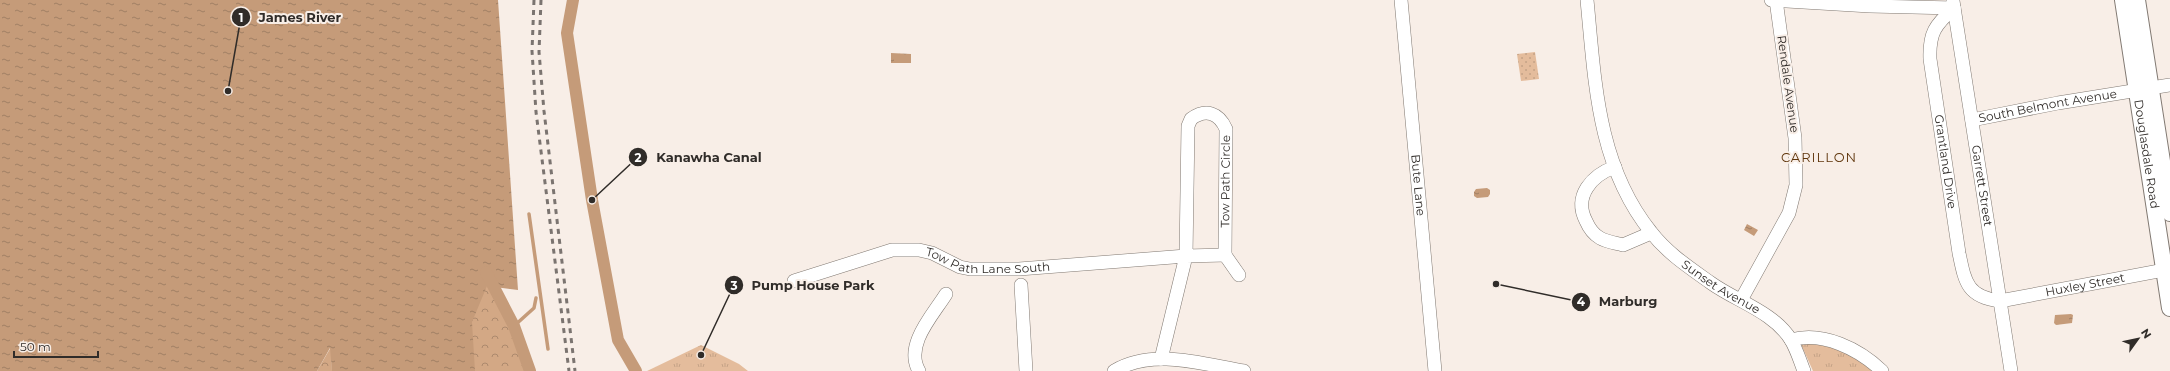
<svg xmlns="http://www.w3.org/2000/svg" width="2170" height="371" font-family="Montserrat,sans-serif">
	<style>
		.grass { fill: url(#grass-tufts) }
		.forest { fill: url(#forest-crowns) }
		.garden { fill: url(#garden-dots) }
		.water { fill: url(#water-ripples) }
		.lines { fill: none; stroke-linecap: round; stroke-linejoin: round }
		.stream { stroke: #c59b79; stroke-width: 3.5 }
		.canal { stroke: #c59b79; stroke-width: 12 }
		.minor-casing { stroke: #817972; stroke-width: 14 }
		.tertiary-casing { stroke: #817972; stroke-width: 18 }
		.minor { stroke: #fff; stroke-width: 13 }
		.tertiary { stroke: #fff; stroke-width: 16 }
		.rail { stroke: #7b7470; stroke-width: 3; stroke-dasharray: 5 5; stroke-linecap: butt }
		.labels { text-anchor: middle; stroke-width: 4; stroke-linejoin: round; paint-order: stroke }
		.street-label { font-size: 12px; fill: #302c29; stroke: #f8eee7 }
		.neighbourhood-label { font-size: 13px; letter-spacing: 1px; fill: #5f350b; stroke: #f8eee7 }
		.leader { fill: none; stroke: #302c29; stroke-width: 1.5 }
		.callout-dot { fill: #302c29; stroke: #f8eee7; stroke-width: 1.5 }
		.mark-label { font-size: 12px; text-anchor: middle; font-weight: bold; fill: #fff }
		.callout-label { font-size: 13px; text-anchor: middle; font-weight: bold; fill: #302c29; stroke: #f8eee7; stroke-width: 4; stroke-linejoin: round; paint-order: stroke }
	</style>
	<defs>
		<pattern id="grass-tufts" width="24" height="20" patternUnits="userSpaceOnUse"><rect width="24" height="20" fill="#e4bc9c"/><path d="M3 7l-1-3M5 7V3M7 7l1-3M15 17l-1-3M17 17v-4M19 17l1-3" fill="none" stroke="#c4a286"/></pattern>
		<pattern id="forest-crowns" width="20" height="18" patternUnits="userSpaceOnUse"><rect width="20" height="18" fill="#d3a885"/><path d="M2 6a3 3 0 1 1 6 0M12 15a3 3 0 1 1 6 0" fill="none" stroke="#ac896d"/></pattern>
		<pattern id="garden-dots" width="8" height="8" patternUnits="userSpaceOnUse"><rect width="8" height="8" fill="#e4bc9c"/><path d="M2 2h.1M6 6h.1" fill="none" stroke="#c4a286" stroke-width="1.8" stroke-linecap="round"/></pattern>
		<pattern id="water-ripples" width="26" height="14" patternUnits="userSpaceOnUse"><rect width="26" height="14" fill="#c59b79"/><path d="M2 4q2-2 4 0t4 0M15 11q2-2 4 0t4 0" fill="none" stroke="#a07f63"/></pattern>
	</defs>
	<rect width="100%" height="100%" fill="#f8eee7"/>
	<path class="grass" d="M1800,342L1831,345L1877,371H1813Z
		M701,345L739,364L748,371H647Z"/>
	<path class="forest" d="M482,262L520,340L530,371H467L468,312Z
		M331,347L332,371H317Z"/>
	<path class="garden" d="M1535,52L1539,79L1521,81L1517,54Z"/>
	<path class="water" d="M0,0H498L518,290L487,286L472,322L475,371H332L330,348L317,371H0Z
		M891,53L911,54V63H891Z
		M1487,188L1490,190V194L1488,197L1477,198L1474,196V192L1476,189Z
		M1747,224L1758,230L1754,236L1744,230Z
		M2071,314L2073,315L2072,323L2056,325L2054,323L2055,315Z"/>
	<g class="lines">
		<path class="stream" d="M529,214L548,349
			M514,326L534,308L536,298"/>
		<path class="canal" d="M573,0L567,33L592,200L618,340L636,371
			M486,272L514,326L530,371"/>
		<g class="minor-casing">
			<g id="minor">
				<path id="s1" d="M1401,0L1435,371"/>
				<path id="s2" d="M1587,0C1595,81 1597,165 1651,232C1667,253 1690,268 1711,283C1736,301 1774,312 1791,340C1797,350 1800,361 1804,371"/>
				<path d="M1771,0L1870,6L1954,8"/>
				<path id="s3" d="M1953,1L2011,371"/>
				<path id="s4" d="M1954,8C1935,25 1929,33 1930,59L1959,253C1965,282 1967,297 2000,301L2170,269"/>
				<path id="s5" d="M1972,120L2058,103L2170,85"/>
				<path d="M1615,167C1592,175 1573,196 1586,221C1589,228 1593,234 1600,238C1607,242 1616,243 1623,245L1651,233"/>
				<path d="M1225,255L1239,275"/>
				<path id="s6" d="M794,281L892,250H919L932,253L960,267L970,269H1019L1186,256L1225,255L1226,129C1219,113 1206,108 1191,119L1188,126L1186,256L1161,359"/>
				<path d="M1021,285L1026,371"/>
				<path d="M1741,300L1789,213L1796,185L1795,138L1776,0"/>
				<path d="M1791,340C1823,331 1859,349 1882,371"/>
				<path d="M919,371C904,345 933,315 946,294"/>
				<path d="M1114,371C1153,348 1202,364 1244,371"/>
			</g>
		</g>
		<g class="tertiary-casing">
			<g id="tertiary">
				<path id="s7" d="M2123,0L2170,308"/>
				<path d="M2137,0L2170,213"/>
			</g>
		</g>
		<use href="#minor" class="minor"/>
		<use href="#tertiary" class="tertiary"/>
		<path class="rail" d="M534,0L532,51L536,112L569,371
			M541,0L539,52L544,111L575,371"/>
	</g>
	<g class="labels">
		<g class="street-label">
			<text transform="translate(1788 84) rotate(82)" y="4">Rendale Avenue</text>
			<text dy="4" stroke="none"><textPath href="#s5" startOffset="77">South Belmont Avenue</textPath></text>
			<text dy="4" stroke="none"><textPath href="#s7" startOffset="156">Douglasdale Road</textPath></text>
			<text dy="4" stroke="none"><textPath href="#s4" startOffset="163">Grantland Drive</textPath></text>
			<text dy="4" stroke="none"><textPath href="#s6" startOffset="514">Tow Path Circle</textPath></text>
			<text dy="4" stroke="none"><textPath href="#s1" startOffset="186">Bute Lane</textPath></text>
			<text dy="4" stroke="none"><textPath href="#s3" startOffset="187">Garrett Street</textPath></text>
			<text dy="4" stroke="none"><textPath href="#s6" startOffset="201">Tow Path Lane South</textPath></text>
			<text dy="4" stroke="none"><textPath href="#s4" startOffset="412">Huxley Street</textPath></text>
			<text dy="4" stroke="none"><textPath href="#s2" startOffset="334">Sunset Avenue</textPath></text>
		</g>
		<g class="neighbourhood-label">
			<text x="1819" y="162">CARILLON</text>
		</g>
	</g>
	<path class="leader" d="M228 91L241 17M592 200L638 157M701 355L734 285M1496 284L1581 302"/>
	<g class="callout-dot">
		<circle cx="228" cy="91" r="4"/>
		<circle cx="592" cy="200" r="4"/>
		<circle cx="701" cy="355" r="4"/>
		<circle cx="1496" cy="284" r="4"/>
		<circle cx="241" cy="17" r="10"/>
		<circle cx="638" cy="157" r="10"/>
		<circle cx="734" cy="285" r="10"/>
		<circle cx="1581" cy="302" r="10"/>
	</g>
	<g class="mark-label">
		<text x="241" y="22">1</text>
		<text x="638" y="162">2</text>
		<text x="734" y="290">3</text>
		<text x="1581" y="306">4</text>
	</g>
	<g class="callout-label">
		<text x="300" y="22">James River</text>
		<text x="709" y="162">Kanawha Canal</text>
		<text x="813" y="290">Pump House Park</text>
		<text x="1628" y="306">Marburg</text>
	</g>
	<g transform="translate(2138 339) rotate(57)" stroke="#f8eee7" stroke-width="3" paint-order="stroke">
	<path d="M0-3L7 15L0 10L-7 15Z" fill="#302c29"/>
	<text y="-6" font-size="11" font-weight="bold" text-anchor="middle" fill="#302c29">N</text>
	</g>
	<path d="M14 351v6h84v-6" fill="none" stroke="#302c29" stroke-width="2"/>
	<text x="20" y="351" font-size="12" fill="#302c29" stroke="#f8eee7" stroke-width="3" paint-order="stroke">50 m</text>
</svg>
